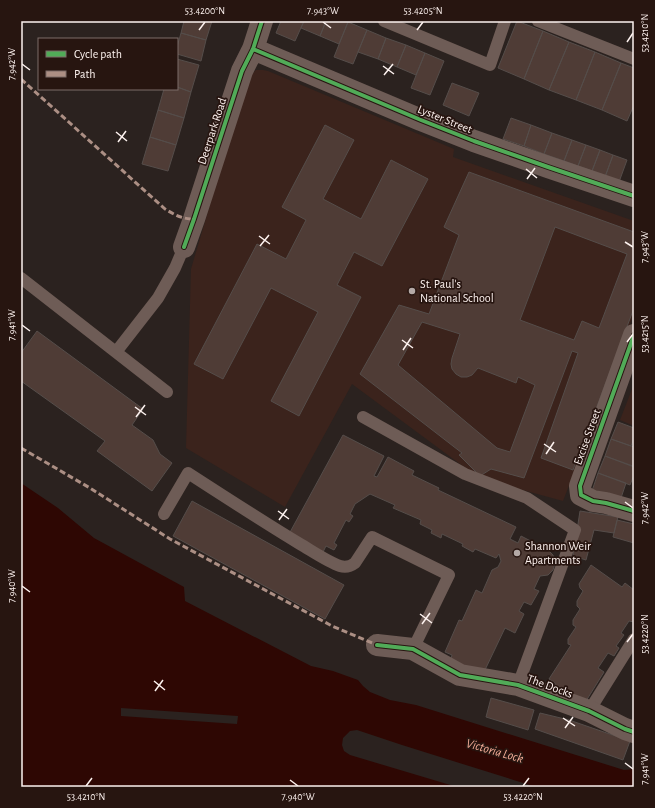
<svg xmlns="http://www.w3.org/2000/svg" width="655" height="808" font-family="'Alegreya Sans',sans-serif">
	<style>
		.built { fill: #3b231c }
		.water { fill: #2e0703 }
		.pier { fill: #2b221f }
		.building { fill: #4f3c36; stroke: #554d4a; fill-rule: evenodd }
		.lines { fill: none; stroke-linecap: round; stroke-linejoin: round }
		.service { stroke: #6e5c56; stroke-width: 12 }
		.minor { stroke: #6e5c56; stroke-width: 22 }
		.quiet { stroke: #ac8f84; stroke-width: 3; stroke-dasharray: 6 3; stroke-linecap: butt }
		.cycleway-casing { stroke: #271510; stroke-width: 6 }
		.cycleway { stroke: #51ab58; stroke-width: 4 }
		.ticks { fill: none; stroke: #fdf2ef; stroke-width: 1.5 }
		.poi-dot { fill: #b4a9a6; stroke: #271510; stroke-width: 1.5 }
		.labels { text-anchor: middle; stroke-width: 3.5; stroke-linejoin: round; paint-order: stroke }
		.street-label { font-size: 12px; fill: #fdf2ef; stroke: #271510 }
		.poi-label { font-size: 12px; fill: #fdf2ef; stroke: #271510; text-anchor: start }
		.water-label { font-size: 13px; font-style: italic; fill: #f5ad98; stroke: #271510 }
		.neatline { fill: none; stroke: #fdf2ef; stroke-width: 1.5 }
		.ticks-label { font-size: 10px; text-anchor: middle; fill: #fdf2ef }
	</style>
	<rect width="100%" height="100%" fill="#2b221f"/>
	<path class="built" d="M256,70H263L268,71L454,149L453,157L634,221V313L579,460L563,501L479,478L352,384L285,507L186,448L191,269L235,120L249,77Z
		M634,384V426L620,420Z"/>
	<path class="water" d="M21,483L58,508L94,538L184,587L185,601L311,666L333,671L358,680L363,686L370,692L390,700L416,705L624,770L634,769V787H21Z"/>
	<path class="pier" d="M121,708L238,716L237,724L121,716Z
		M357,730L402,745L536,787H457L350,755L344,751L342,745L343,738L350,731Z"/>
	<path class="building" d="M184,21H212L206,40L181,33Z
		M281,21H304L295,41L276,33Z
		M304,21H326L320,36L301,28Z
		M326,21H345L348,22L339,44L320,36Z
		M517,21L543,31L524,79L498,68Z
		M348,22L367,30L353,64L334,57Z
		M367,30L386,38L378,59L358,52Z
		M543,31L569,42L549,90L524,79Z
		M181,33L206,40L201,61L177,54V47Z
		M386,38L406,45L397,67L378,59Z
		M569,42L595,52L576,100L549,90Z
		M406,45L425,53L416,75L397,67Z
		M595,52L621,63L602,110L576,100Z
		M425,53L444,61L430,95L411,88Z
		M177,59L199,65L191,92L177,87Z
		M621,63L634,68V105L627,121L602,110Z
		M452,83L479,93L469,116L443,105Z
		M177,87L191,92L184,118L158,110L164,89H177Z
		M158,110L184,118L176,145L150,137Z
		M511,118L531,125L524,146L503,139Z
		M325,125L354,140L323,199L361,219L391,160L428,179L382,266L354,252L337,285L361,297L299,416L271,401L318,312L271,288L223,379L194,364L257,244L286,259L306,220L282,207Z
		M531,125L552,133L544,154L524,146Z
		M552,133L572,140L564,161L544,154Z
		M150,137L176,145L168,171L142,164Z
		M572,140L586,145L578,166L564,161Z
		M586,145L600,150L592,171L578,166Z
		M600,150L613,155L605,177L592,171Z
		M613,155L627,160L619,182L605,177Z
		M469,172L634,232V308L573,470L541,458L578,353L572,351L524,478L491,469L480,476L459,455L462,453L360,374L399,305L429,314L459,235L444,227ZM555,227L627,254L599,328L582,321L574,340L520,320ZM422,322L460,334L452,358L451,364L452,369L456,374L461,377H467L472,375L478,368L516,383L518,377L535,385L510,452L497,448L398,365Z
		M37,331L143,409L132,425L153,440L160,454L172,463L152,491L97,451L105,441L21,381V353Z
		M618,422L634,428V438L631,446L611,439Z
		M343,435L384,456L374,476L377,477L388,457L414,471L412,475L439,488L438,490L516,527L510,539L518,543L521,536L548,550L553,555L555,563L553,570L548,575L540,576L534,589L539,591L531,605L524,602L519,611L524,614L515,633L505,628L484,672L452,662L451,659L452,655L445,652L459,620L462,621L476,590L482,593L492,570L498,567L501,561L499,554L496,558L475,549L473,552L462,546L463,544L442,534L441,538L431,533L432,530L420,524L421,520L393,508L395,505L370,494L355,504L350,514L353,516L349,522L346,520L334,543L337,545L334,550L326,546L323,552L289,534Z
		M611,439L634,447V463L633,466L605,456Z
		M605,456L634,467V475L630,485L598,473Z
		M598,473L626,483L620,501L592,491Z
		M192,501L344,585L325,619L173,536Z
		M580,511L618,517L614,533L594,530L586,560L573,556Z
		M617,520L634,524V543L613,537Z
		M591,565L622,587L625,583L634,590V622L629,621L621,633L624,635L616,646L619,648L614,656L608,653L598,668L604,672L586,701L555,689V683L549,679L571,645L568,644V639L576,627L573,625V620L580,609L577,606V601L583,591L580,588L579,584Z
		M491,698L534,710L528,730L486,717Z
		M540,713L569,720L630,741L623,760L535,729Z"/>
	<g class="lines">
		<path class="service" d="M384,21L490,65L505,21
			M538,21L634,59
			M21,278L167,392
			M116,352L158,298L175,268L184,247
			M363,417L465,474L527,498L575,530L518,685
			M164,514L188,473C225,497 262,521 300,544C312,551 328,562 340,566C346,568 351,566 355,563L372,537L449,575L413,649
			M589,711L634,639"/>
		<path class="minor" d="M253,49L421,120L474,141L548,167L634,196
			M184,247L194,219L242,71L253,49L262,21
			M634,335L580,486L581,495L593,501L606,503L634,511
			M377,645L413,649L460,675L518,685L589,711L625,729L634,732"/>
		<path class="quiet" d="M21,79L165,209C175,215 182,219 194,219
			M21,448L90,488L170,539L332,626L377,645"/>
		<g class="cycleway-casing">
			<path id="cycleway" d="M253,49L421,120L474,141L548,167L634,196
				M184,247L194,219L242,71L253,49L262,21
				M634,335L580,486L581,495L593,501L606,503L634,511
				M377,645L413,649L460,675L518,685L589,711L625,729L634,732"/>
		</g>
		<use href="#cycleway" class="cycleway"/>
	</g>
	<path class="ticks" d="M323,22L331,28M199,30L205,22M417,30L423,22M627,42L633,33M22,64L30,70M383,66L394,74M384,75L393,64M116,132L127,141M118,142L126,131M526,169L537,178M527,179L535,168M259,236L270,244M625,242L633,247M260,246L269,235M22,325L30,331M402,340L413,348M627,342L633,334M403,350L411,338M135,407L146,415M136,417L145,405M544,444L556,452M546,454L554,442M625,502L633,508M278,511L289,519M279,520L287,509M22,586L30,592M420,614L432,623M422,624L430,613M627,642L633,634M154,681L165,690M155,691L163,680M563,718L575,726M565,728L573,717M625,763L633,769M290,780L298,786M86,786L92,778M523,786L529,778"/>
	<g class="poi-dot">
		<circle cx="412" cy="291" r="4"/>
		<circle cx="517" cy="553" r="4"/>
	</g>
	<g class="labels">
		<g class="street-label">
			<text transform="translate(445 119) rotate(22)" y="4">Lyster Street</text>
			<text transform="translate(212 131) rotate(-72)" y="4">Deerpark Road</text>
			<text transform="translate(587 437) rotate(-70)" y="4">Excise Street</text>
			<text transform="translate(550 686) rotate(20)" y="4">The Docks</text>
		</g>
		<g class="poi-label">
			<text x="420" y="288">St. Paul's<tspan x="420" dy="14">National School</tspan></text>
			<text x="525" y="550">Shannon Weir<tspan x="525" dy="14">Apartments</tspan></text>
		</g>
		<g class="water-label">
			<text transform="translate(495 750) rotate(16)" y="5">Victoria Lock</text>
		</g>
	</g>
	<rect width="655" height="808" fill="none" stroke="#271510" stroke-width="44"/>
	<rect x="38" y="38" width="140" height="52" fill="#271510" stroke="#7d6d69"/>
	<rect x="46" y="51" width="20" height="6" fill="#51ab58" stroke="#7d6d69"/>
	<text x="74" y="58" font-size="12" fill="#fdf2ef">Cycle path</text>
	<rect x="46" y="71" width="20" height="6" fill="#ac8f84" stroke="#7d6d69"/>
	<text x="74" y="78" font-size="12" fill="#fdf2ef">Path</text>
	<rect x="22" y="22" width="611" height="764" class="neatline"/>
	<g class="ticks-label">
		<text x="205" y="14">53.4200°N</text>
		<text x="323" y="14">7.943°W</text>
		<text x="423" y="14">53.4205°N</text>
		<text transform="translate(644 33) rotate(-90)" y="4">53.4210°N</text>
		<text transform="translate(11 64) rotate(-90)" y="4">7.942°W</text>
		<text transform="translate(644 247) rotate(-90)" y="4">7.943°W</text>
		<text transform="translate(11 325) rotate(-90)" y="4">7.941°W</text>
		<text transform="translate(644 334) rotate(-90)" y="4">53.4215°N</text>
		<text transform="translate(644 508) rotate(-90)" y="4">7.942°W</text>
		<text transform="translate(11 586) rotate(-90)" y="4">7.940°W</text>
		<text transform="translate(644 634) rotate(-90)" y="4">53.4220°N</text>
		<text transform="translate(644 769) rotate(-90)" y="4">7.941°W</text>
		<text x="86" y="800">53.4210°N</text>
		<text x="298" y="800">7.940°W</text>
		<text x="523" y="800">53.4220°N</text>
	</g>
</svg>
